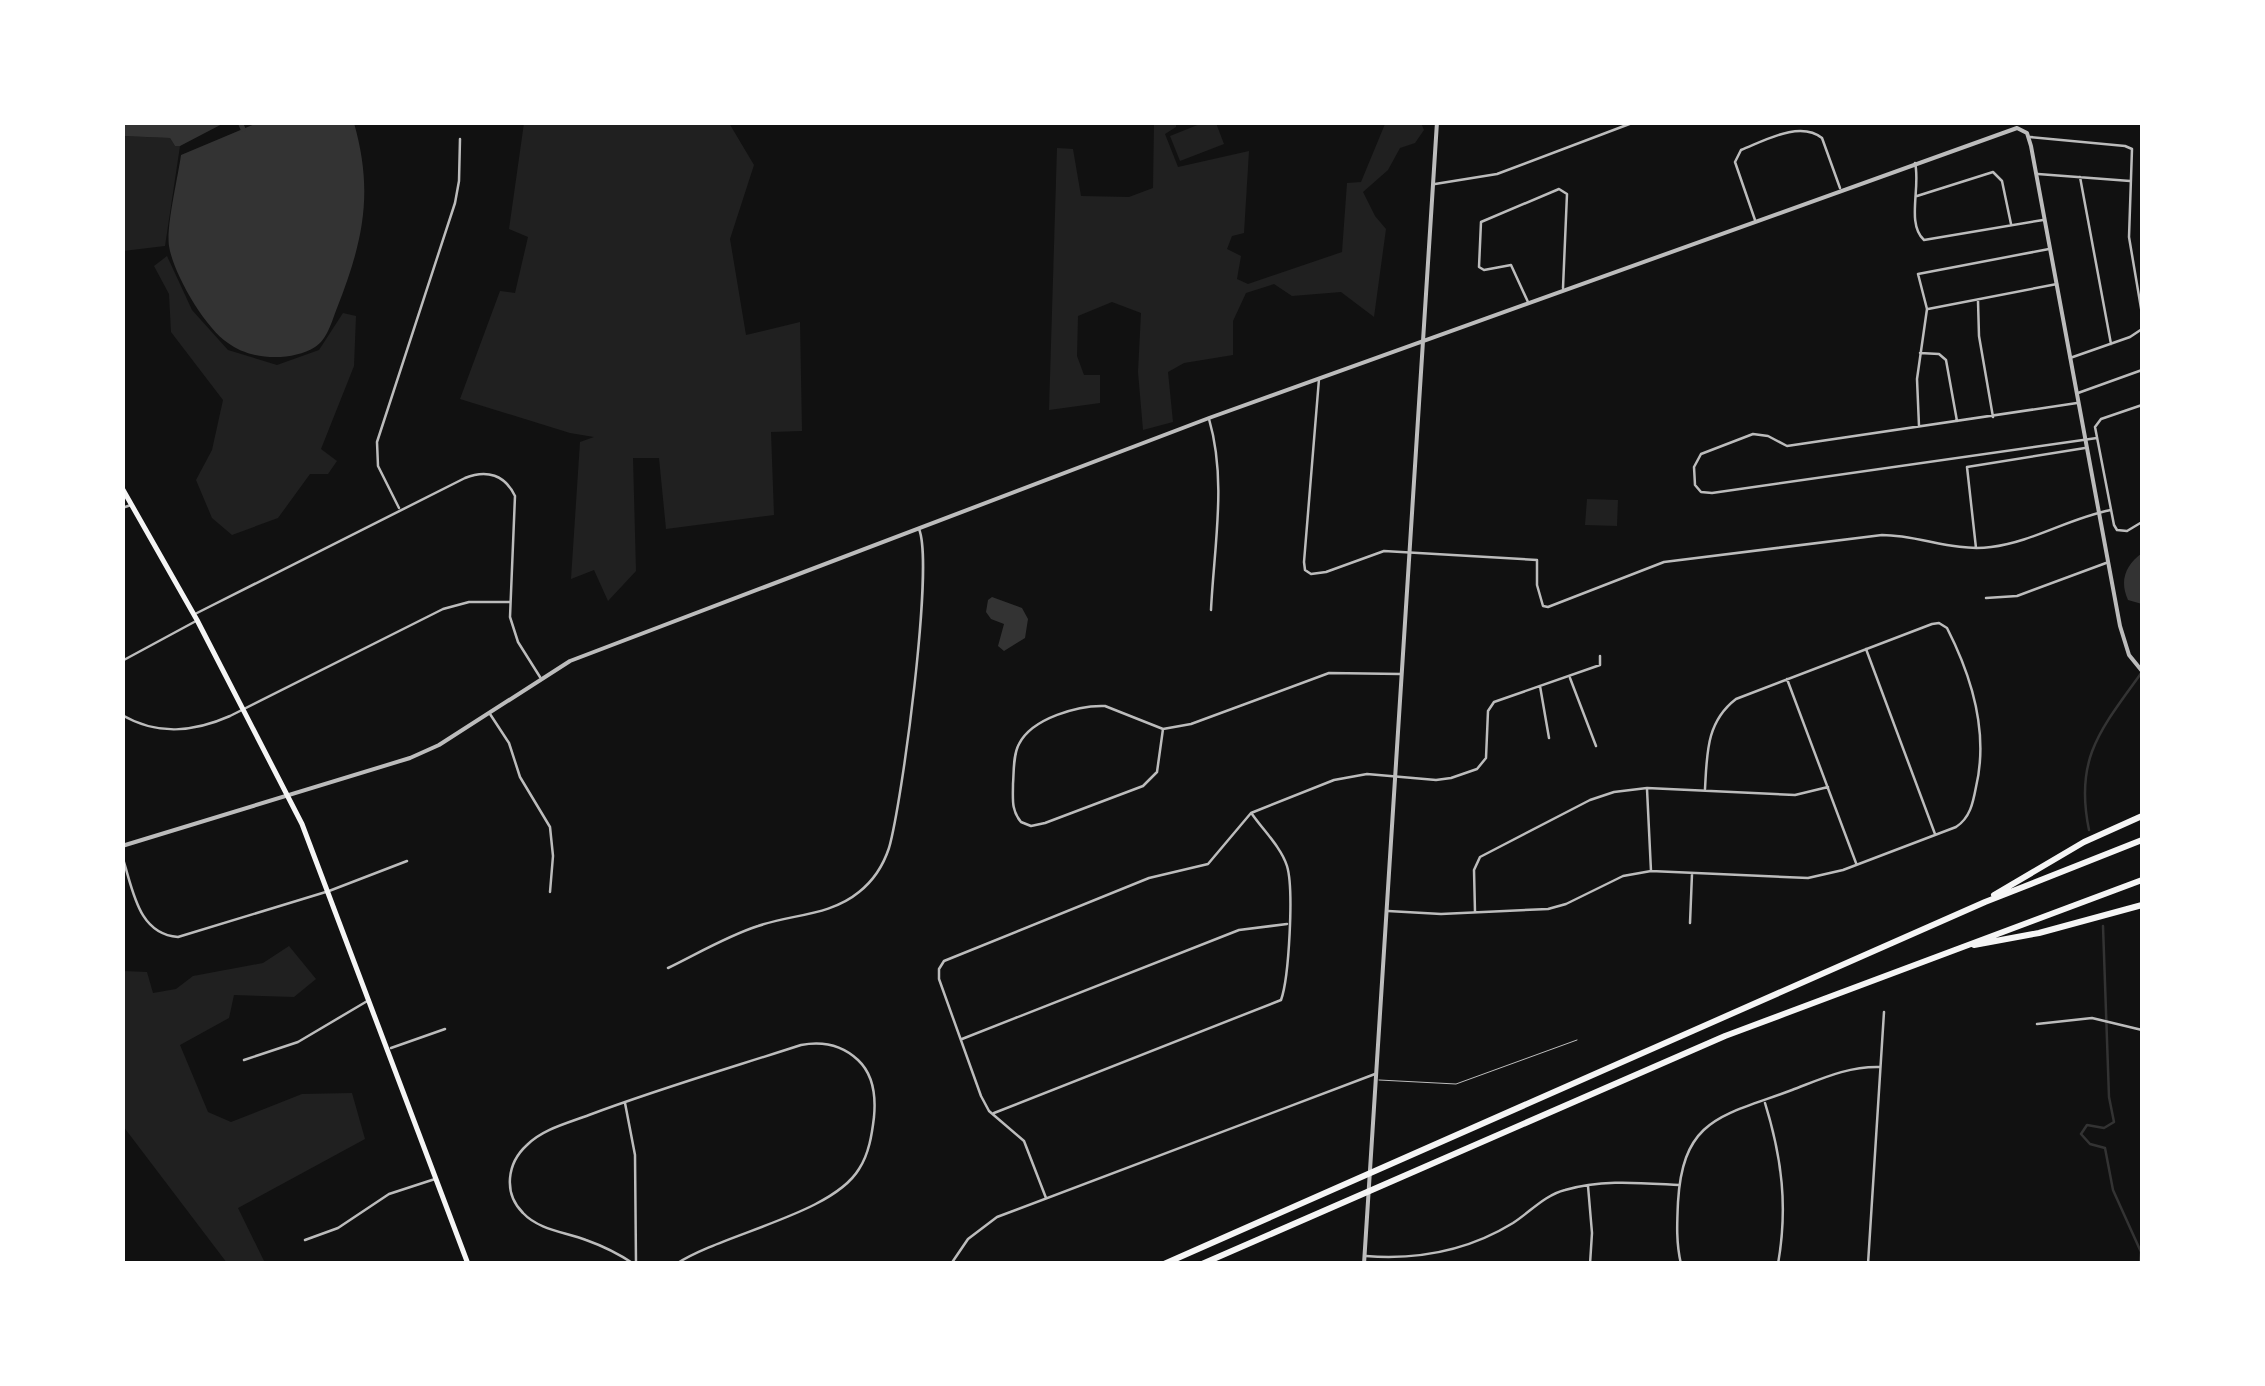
<svg xmlns="http://www.w3.org/2000/svg" width="2265" height="1386" font-family="'PT Serif',serif">
	<style>
		.green { fill: #202020 }
		.water { fill: #333 }
		.lines { fill: none; stroke-linecap: round; stroke-linejoin: round }
		.stream { stroke: #333; stroke-width: 2.5 }
		.canal { stroke: #333; stroke-width: 5 }
		.service { stroke: #bcbcbc; stroke-width: 1 }
		.minor { stroke: #bcbcbc; stroke-width: 2.5 }
		.tertiary { stroke: #bcbcbc; stroke-width: 4 }
		.secondary { stroke: #f5f5f5; stroke-width: 5 }
		.motorway { stroke: #f5f5f5; stroke-width: 6 }
	</style>
	<rect width="100%" height="100%" fill="#111"/>
	<path class="green" d="M1205,122L1216,123L1224,144L1180,161L1170,136Z
		M524,123H729L754,165L730,239L746,335L800,322L802,431L771,432L774,515L666,529L659,458H633L636,571L608,601L594,570L571,579L580,442L594,437L570,433L460,399L500,291L515,293L528,237L509,229Z
		M1154,123H1176V127L1165,134L1178,167L1249,151L1244,233L1232,236L1227,249L1241,256L1237,279L1248,284L1342,252L1347,183L1361,182L1385,124L1421,123L1424,130L1415,143L1400,148L1388,170L1363,192L1375,216L1386,229L1374,317L1341,292L1292,296L1274,284L1246,293L1233,321V355L1184,363L1168,372L1173,422L1143,430L1138,372L1141,313L1112,302L1078,316L1077,356L1084,375H1100V403L1049,410L1057,148L1073,149L1081,196L1129,197L1153,188Z
		M123,136L170,138L175,146H180L165,246L123,251Z
		M167,256L192,310L228,350L277,365L319,350L343,313L356,316L354,366L321,449L337,461L328,474H310L278,518L232,535L212,518L196,480L212,450L223,400L171,332L169,294L154,266Z
		M1587,499L1618,500L1617,526L1585,525Z
		M289,946L316,979L294,997L234,995L229,1018L180,1045L208,1112L231,1122L302,1094L352,1093L365,1139L238,1208L265,1263H227L123,1126V971L147,972L153,993L176,989L193,976L263,963Z"/>
	<path class="water" d="M123,122H224V123L180,146H175L170,138L123,136Z
		M257,123H354C374,193 363,242 337,308C332,321 327,340 315,347C291,362 250,360 228,343C205,328 173,273 169,246C166,227 178,177 181,155Z
		M2142,553V604L2128,600C2119,580 2126,565 2142,553Z
		M992,597L1022,608L1028,619L1025,638L1004,651L998,646L1004,624L991,619L986,612L988,600Z"/>
	<g class="lines">
		<path class="stream" d="M2142,214V221
			M2089,830C2074,758 2101,729 2142,672
			M2103,926L2109,1097L2114,1122L2104,1128L2087,1125L2081,1134L2090,1144L2105,1148L2113,1190L2141,1252L2140,1264"/>
		<path class="canal" d="M240,122L243,129"/>
		<path class="service" d="M1379,1080L1456,1084L1577,1040"/>
		<path class="minor" d="M2030,137L2125,146L2132,149L2129,237L2142,314
			M1915,163C1921,186 1906,224 1924,240L2043,220
			M2038,174L2130,181
			M2080,177L2111,344
			M1435,184L1497,174L1632,123
			M1917,196L1993,172L2002,181L2011,224
			M1755,220L1735,162L1741,150C1764,141 1800,120 1822,138L1840,188
			M1978,301L1979,336L1993,417
			M1528,302L1511,265L1484,270L1479,267L1481,222L1559,189L1567,194L1563,288
			M1928,309L2057,284
			M1920,353L1939,354L1946,360L1957,421
			M2070,358L2130,337L2142,329
			M1319,379L1304,562L1305,570L1311,574L1326,572L1384,551L1537,560V585L1543,606L1548,607L1664,562L1882,535C1919,535 1953,552 1991,547C2033,542 2069,518 2111,510
			M2078,393L2142,370
			M2077,403L1787,446L1768,436L1753,434L1701,454L1694,467L1695,485L1701,492L1712,493L2097,438
			M2142,405L2101,419L2095,427L2114,525L2117,530L2127,531L2142,522
			M1209,419C1227,480 1214,547 1211,610
			M1919,426L1917,379L1927,309L1918,274L2049,249
			M122,508L131,505
			M399,508L378,466L377,442L455,203L459,181L460,139
			M1976,548L1967,467L2085,448
			M1986,598L2017,596L2106,563
			M195,614L465,478C487,469 505,475 515,496L510,617L518,642L540,677
			M1866,649L1935,834
			M122,661L196,621
			M1570,678L1596,746
			M1787,679L1856,863
			M1540,686L1549,738
			M1105,706L1163,729L1157,772L1143,786L1045,823L1031,826L1021,822C1011,810 1013,799 1013,784C1014,771 1013,755 1019,744C1032,718 1079,705 1105,706Z
			M490,714L509,743L520,777L550,827L553,856L550,892
			M122,715C158,736 194,732 230,716L443,609L469,602H509
			M1163,729L1191,724L1329,673L1401,674
			M1647,789L1651,871
			M122,856C133,888 137,934 178,937L329,891L407,861
			M1388,911L1441,914L1548,909L1566,904L1623,876L1651,871L1808,878L1843,870L1956,827C1970,818 1973,803 1976,787C1989,732 1972,677 1947,628L1939,623L1932,624L1736,699C1706,722 1707,754 1705,789
			M1475,912L1474,870L1480,857L1590,800L1614,792L1647,788L1795,795L1828,787
			M1690,923L1692,874
			M668,968C697,954 727,936 758,926C792,914 830,916 859,892C873,881 883,866 889,848C902,803 934,565 919,529
			M2037,1024L2092,1018L2142,1030
			M962,1039L1239,930L1287,924
			M391,1048L445,1029
			M244,1060L298,1042L369,1000
			M625,1103L635,1155L636,1264
			M1765,1103C1782,1158 1788,1207 1778,1264
			M994,1113L1281,1000C1289,978 1294,889 1287,866C1281,847 1263,830 1252,814
			M1588,1186L1592,1233L1590,1264
			M1046,1198L1024,1141L989,1111L981,1096L939,979V969L944,961L1149,878L1208,864L1251,813L1334,780L1367,774L1436,780L1451,778L1477,769L1486,758L1488,711L1494,702L1600,665V656
			M305,1240L338,1228L389,1194L435,1179
			M1366,1256C1418,1260 1469,1250 1513,1223C1530,1212 1545,1195 1565,1190C1602,1179 1641,1183 1679,1185
			M634,1264C619,1254 603,1246 586,1240C565,1232 539,1230 523,1213C503,1193 507,1163 527,1145C543,1129 568,1123 589,1115C658,1089 730,1068 801,1045C822,1041 842,1045 858,1060C874,1075 876,1096 874,1117C872,1134 869,1154 859,1169C832,1214 724,1233 676,1264
			M951,1264L968,1239L997,1217L1375,1074
			M1681,1264C1676,1243 1677,1223 1678,1202C1683,1117 1723,1116 1792,1090C1821,1079 1848,1066 1880,1067
			M1868,1264L1884,1012"/>
		<path class="tertiary" d="M122,846L410,758L439,745L570,661L1209,418L2017,128L2027,133L2031,146L2120,626L2129,655L2142,671
			M1364,1264L1437,122"/>
		<path class="secondary" d="M122,488L197,620L302,824L468,1264"/>
		<path class="motorway" d="M1994,895L2084,842L2142,816
			M1974,945L2039,933L2142,905
			M1164,1264L1985,902L2142,840
			M1202,1264L1725,1036L2142,880"/>
	</g>
	<rect width="2265" height="1386" fill="none" stroke="#ffffff" stroke-width="250"/>
</svg>
